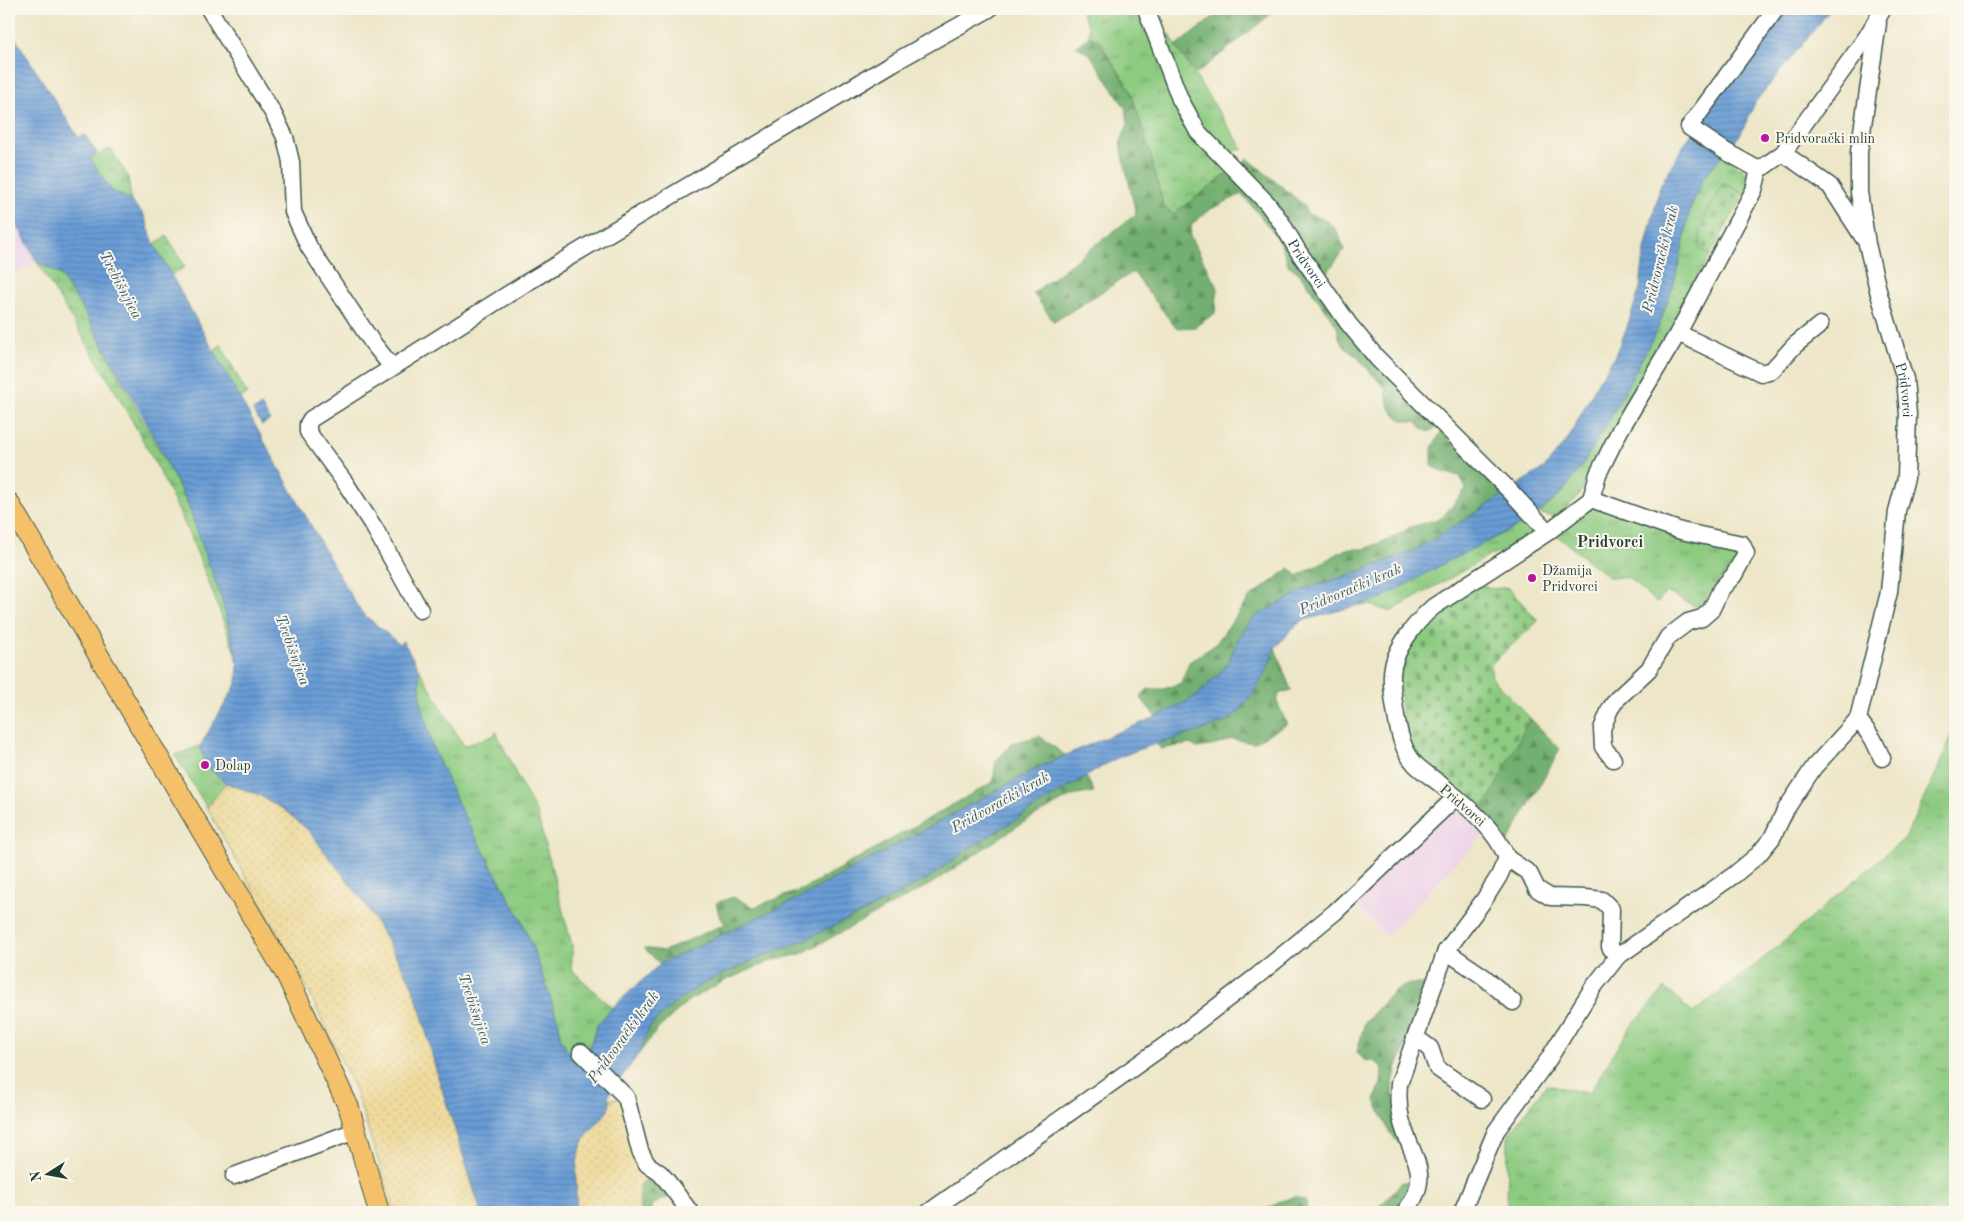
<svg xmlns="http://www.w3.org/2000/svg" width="1964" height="1221" font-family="'Old Standard TT',serif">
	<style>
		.built { fill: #edd1e9 }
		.grass { fill: url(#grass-tufts); stroke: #56845a }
		.forest { fill: url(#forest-firs); stroke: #487652 }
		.wetland { fill: url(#wetland-marsh); stroke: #56845a }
		.sand { fill: url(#sand-dots); stroke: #868c69 }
		.cemetery { fill: url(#cemetery-stones); stroke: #56845a }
		.water { fill: url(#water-rules); stroke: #446c84 }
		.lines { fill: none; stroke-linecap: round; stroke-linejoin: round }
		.minor-casing { stroke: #3e564a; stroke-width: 19 }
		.major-casing { stroke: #3e564a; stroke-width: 22 }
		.minor { stroke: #fff; stroke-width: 16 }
		.major { stroke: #f4c16a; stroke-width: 20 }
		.poi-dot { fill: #b5179e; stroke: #fbf7ec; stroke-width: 2 }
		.labels { text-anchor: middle; stroke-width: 4; stroke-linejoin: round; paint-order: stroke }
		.poi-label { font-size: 14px; fill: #1f3d34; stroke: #fbf7ec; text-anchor: start }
		.street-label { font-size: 14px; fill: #1f3d34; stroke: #fbf7ec }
		.water-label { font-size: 15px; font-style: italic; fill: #395e6c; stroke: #fbf7ec }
		.quarter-label { font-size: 16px; font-weight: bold; fill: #1f3d34; stroke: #fbf7ec }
	</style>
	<defs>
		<pattern id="grass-tufts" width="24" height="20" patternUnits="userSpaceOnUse" patternTransform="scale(1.25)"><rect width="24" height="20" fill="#8dcb81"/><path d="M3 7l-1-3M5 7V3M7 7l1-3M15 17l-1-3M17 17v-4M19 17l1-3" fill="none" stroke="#73a66a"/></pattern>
		<pattern id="forest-firs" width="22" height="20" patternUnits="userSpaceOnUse" patternTransform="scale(1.25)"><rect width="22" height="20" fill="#72af6f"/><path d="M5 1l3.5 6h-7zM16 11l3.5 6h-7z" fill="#5d905c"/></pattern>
		<pattern id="wetland-marsh" width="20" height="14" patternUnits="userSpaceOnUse" patternTransform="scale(1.25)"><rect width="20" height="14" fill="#8dcb81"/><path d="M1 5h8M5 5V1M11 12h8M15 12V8" fill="none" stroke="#73a66a"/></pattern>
		<pattern id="sand-dots" width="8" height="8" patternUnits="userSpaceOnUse" patternTransform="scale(1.25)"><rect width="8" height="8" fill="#eeda9e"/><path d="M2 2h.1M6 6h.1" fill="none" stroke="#ccbc89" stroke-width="1.8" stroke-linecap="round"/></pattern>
		<pattern id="cemetery-stones" width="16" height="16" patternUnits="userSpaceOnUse" patternTransform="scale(1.25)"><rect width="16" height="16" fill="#8dcb81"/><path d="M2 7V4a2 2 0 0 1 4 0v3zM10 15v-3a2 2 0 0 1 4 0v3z" fill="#73a66a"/></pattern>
		<pattern id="water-rules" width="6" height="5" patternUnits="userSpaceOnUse" patternTransform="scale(1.25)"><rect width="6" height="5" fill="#699cd5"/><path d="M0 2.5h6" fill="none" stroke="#5680ae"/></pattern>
	</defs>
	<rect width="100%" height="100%" fill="#fbf7ec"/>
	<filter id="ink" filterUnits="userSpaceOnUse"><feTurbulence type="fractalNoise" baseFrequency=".02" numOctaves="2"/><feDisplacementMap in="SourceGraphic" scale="10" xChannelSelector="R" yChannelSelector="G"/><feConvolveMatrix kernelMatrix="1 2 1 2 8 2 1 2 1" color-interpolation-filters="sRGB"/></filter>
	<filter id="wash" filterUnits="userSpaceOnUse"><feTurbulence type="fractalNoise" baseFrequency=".0096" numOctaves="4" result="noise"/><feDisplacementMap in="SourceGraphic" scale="20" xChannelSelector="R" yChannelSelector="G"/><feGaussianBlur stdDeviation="1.12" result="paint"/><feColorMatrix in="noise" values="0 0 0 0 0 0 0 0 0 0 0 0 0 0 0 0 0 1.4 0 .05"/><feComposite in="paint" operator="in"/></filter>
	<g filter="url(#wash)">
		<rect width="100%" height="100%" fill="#ede6c8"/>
		<path class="built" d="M9,209L37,262L9,276Z
			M1456,805L1485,833L1386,936L1353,903Z"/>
		<path class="grass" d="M1086,9H1138L1188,125L1215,161L1227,174L1173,215L1163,205L1130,89L1098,40L1089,37V27L1082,12Z
			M1169,33L1176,46L1243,149L1231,152L1221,148L1190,112L1173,67Z
			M111,149L128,177L131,201L111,190L90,158Z
			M1722,154L1754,178L1745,194L1723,184L1710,255L1578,497L1559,515L1548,516L1540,513L1562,493L1583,464L1613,413L1659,326L1674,283L1683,246L1689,213L1703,178Z
			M167,236L185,267L171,275L154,244Z
			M221,345L247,394L239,399L212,351Z
			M1603,505L1737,553L1735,564L1708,594L1703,603L1695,606L1666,592L1657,603L1629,578L1609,577L1556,535L1589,509Z
			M1530,520L1534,526L1535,533L1505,554L1498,552L1489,556L1390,612L1371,605H1358L1380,599L1450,560Z
			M419,669L464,746L493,736L496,731L515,772L537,814L573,949L571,969L612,1008L597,1025L590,1046L578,1060L566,1048L560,1037L559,1024L537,959L523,923L461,810L432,746L421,701Z
			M1955,725V1212H1507L1508,1136L1546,1085L1589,1093L1628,1030L1665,988L1693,1013L1758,963L1905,838L1936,773Z
			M200,746L205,765L226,783L207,808L175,755Z"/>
		<path class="forest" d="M1224,9H1271L1270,15L1196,74L1176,46Z
			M1089,37L1098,40L1130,89L1149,149L1163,205L1173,214L1227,174L1247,188L1436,427L1429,432L1424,430L1416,421C1394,423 1387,409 1386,389L1356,356L1346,349L1339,339L1337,326L1299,273L1288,265C1283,240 1258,214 1242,194L1211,209L1192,224L1190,236L1218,288L1215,313L1195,327L1176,328L1133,272L1054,322L1033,293L1136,214L1120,143L1128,124L1126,109L1090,54L1076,46Z
			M1247,158L1304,205L1306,213C1330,221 1337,224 1344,250L1323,278L1260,184L1245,171L1243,164Z
			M1441,432L1506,494L1417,549L1364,570L1305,589L1238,639L1228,663L1197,696L1156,717L1140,697L1148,689H1164L1181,683L1189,662L1215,645L1249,598L1290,568L1298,576L1346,549H1364L1390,539L1411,527L1442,518L1466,489L1460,476L1444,473L1432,466V448Z
			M1275,648L1291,690L1279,694L1277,702L1287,724L1253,743L1232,739L1216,745L1197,748L1190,744L1161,749L1157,744L1207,729L1234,717L1270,663Z
			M1530,718L1560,749L1508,842L1482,813Z
			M1039,736L1065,755L1039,767L803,896L660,964L644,948L664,951L725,924L719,915L716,903L733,897L754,907L801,890L993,782L996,761L1013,743Z
			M1086,776L1094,792L1072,796L1022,823L931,884L801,954L771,961L726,980L688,1001L658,1029L640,1052L650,1026L679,999L706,982L760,957L793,945L866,911L928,878L974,845Z
			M1409,984H1428L1413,1029L1397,1066L1392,1088L1408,1151L1390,1134L1375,1100L1381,1083L1382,1068L1376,1062L1364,1060L1357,1052L1365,1022L1394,991Z
			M652,1177L673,1196L661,1200L651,1206V1212H640L639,1186L646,1178Z
			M1402,1182L1414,1183L1401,1212H1375Z
			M1295,1197L1306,1201L1307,1212H1263L1280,1201Z"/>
		<path class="wetland" d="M37,262L60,274L84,311L187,502L222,601L238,662C218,607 199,552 173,499C134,417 84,340 37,262Z"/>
		<path class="sand" d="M226,783L257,794L283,809L308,830L364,902L390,946L411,982L423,1019L436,1070L481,1212H395L355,1089L300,973L207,808Z
			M617,1098L625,1106L652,1177L646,1178L639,1186L640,1212H577C576,1187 572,1158 587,1135C595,1123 610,1115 610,1100Z"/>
		<path class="cemetery" d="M1723,183L1745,194L1710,255L1700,250V227Z
			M1483,585L1493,589L1507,587L1538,621L1490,665L1492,678L1530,718L1482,813L1410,750L1401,722L1399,660L1425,623L1450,604Z"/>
		<path class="water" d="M1781,9H1831L1756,101L1740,135L1703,178L1689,213L1683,246L1674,283L1659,326L1613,413L1583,464L1562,493L1530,520L1450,560L1380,599L1302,621L1293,628L1275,648L1270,663L1255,691L1234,717L1207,729L1140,749L1113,760L974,845L928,878L866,911L793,945L760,957L706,982L679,999L650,1026L640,1052L608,1096C617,1111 591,1126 585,1138C573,1162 576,1187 577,1212H481L436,1070L423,1019L411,982L364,902L308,830L283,809L257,794L226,783L205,765L200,746L237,683L238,662L222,601L187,502L143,416L84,311L60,274L37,262L9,209V28L78,137L85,135L97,153L90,158L111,190L131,201L144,215L154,244L337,572L361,612L399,644L403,641L419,669L421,701L432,746L461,810L523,923L537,959L559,1024L560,1037L566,1048L578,1060L590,1046L597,1025L612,1008L660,964L803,896L1039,767L1109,736L1156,717L1197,696L1228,664L1238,639L1253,618L1305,589L1364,570L1417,549L1471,516L1544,468L1568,439L1598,382L1614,357L1626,330L1640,288L1644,254L1660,186L1685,143Z
			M261,406L270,420L262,425L253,411Z"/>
	</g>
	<g filter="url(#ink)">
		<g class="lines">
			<g class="minor-casing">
				<g id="minor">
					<path d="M209,9L273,113L285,137L291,162L293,212L309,247L372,342L392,367"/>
					<path id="s1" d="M1146,9L1180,99L1198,132L1267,203L1281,222L1298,251L1348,323L1377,358L1510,491L1548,532"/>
					<path id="s2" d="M1878,23L1859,152V192L1867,244L1879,294L1905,379L1908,414L1906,478L1897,511L1889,592L1858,719L1873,739L1882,758"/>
					<path d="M1783,153L1830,186L1865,240"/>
					<path d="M1759,170L1725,151L1689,127L1776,9"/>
					<path d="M1678,333L1761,373L1772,370L1795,345L1820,325"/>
					<path d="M1591,499L1681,531L1742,544L1746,553L1734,575L1721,589L1711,610L1702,618L1688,622L1668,637L1649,669L1617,699L1610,709L1602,729L1603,747L1613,759"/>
					<path d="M420,610L375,529L346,484L308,432V424L311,419L526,283L893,63L989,9"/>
					<path d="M1507,858L1529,873L1537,889L1550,897L1586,898L1602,900L1611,909L1610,947L1617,957"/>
					<path d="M1446,951L1484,977L1513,1002"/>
					<path d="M1415,1037L1430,1048L1437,1068L1482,1099"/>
					<path d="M581,1052L626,1097L640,1151L647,1164L660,1173L667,1181L690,1212"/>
					<path d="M234,1176L355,1131"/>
					<path d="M929,1212L1188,1029L1257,976L1335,912L1456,797"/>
					<path d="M1405,1212C1435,1173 1410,1157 1401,1119C1398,1107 1398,1096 1399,1084L1446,951L1484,900L1499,876L1507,858C1494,826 1465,805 1439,783C1431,777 1422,771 1415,764C1403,751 1399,733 1396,716C1394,702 1391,688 1392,674C1393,650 1416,622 1433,607L1548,532L1591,499L1598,474L1620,430L1678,333L1754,190L1759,170L1783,153L1866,38L1883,9"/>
					<path d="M1462,1212L1496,1131L1548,1060L1592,989L1617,957L1734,875L1758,855L1772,838L1786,809L1814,767L1858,719"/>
				</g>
			</g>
			<g class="major-casing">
				<path id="major" d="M9,503L287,976L349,1108L379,1212"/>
			</g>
			<use href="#minor" class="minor"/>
			<use href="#major" class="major"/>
		</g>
	</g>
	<g class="poi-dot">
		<circle cx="1765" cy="138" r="5"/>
		<circle cx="1532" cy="578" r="5"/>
		<circle cx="205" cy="765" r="5"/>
	</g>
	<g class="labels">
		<g class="poi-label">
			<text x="1775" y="143">Pridvorački mlin</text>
			<text x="1542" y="575">Džamija<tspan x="1542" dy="16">Pridvorci</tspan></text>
			<text x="215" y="770">Dolap</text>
		</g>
		<g class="street-label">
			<text dy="5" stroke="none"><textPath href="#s1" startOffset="305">Pridvorci</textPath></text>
			<text dy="5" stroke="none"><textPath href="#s2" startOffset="374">Pridvorci</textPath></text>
			<text transform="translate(1463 805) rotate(41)" y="5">Pridvorci</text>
		</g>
		<g class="water-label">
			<text transform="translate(1660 259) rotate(-76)" y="5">Pridvorački krak</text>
			<text transform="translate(121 285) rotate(62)" y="5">Trebišnjica</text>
			<text transform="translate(1350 589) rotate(-23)" y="5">Pridvorački krak</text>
			<text transform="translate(293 650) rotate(70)" y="5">Trebišnjica</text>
			<text transform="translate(1000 802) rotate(-29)" y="5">Pridvorački krak</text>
			<text transform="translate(475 1009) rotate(71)" y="5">Trebišnjica</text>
			<text transform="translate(623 1037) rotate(-54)" y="5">Pridvorački krak</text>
		</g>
		<g class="quarter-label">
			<text x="1610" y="547">Pridvorci</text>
		</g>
	</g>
	<rect width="1964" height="1221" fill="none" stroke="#fbf7ec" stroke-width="30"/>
	<g transform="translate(48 1174) rotate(259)" stroke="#fbf7ec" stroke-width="4" paint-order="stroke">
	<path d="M0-4L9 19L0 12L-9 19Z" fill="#1f3d34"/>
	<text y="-8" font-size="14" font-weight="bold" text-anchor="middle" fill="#1f3d34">N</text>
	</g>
</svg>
